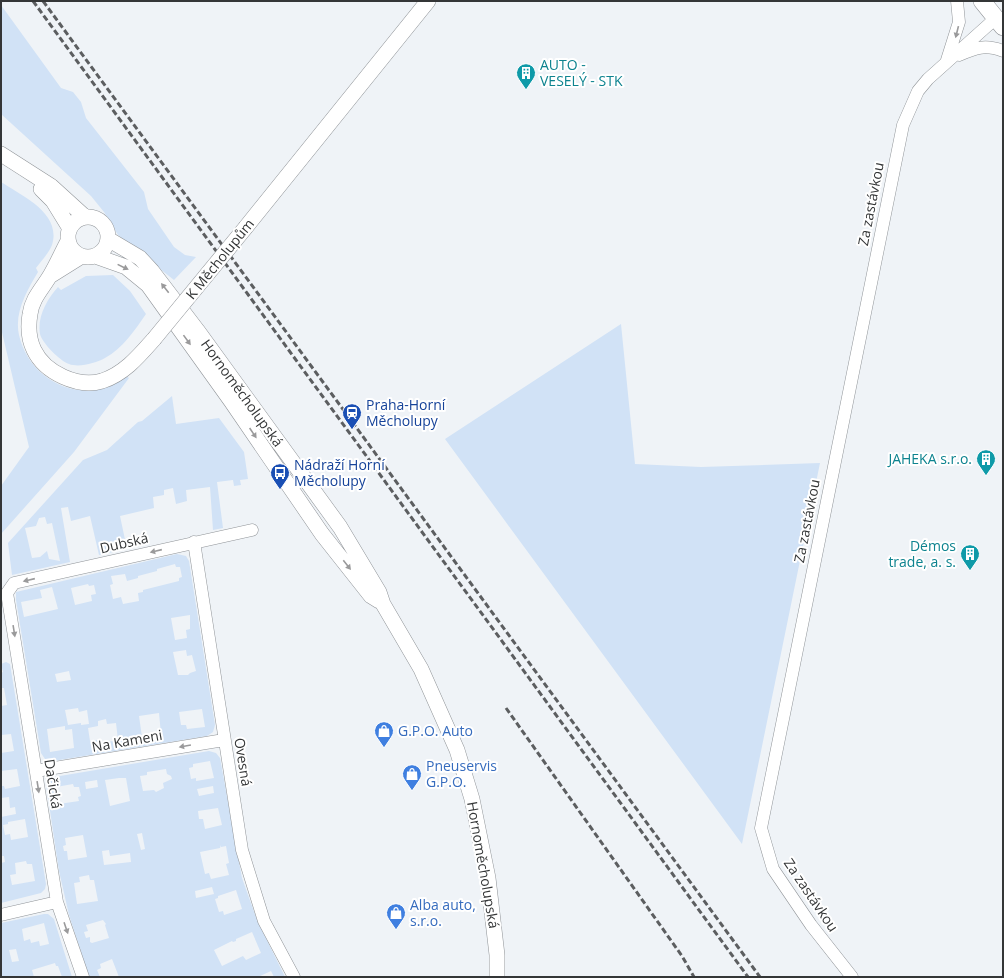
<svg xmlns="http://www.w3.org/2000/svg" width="1004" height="978" font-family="'Open Sans',sans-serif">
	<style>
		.green { fill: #d1e2f6; fill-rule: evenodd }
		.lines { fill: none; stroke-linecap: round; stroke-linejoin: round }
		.minor-casing { stroke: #909498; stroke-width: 13 }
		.tertiary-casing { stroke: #909498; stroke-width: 16 }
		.secondary-casing { stroke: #909498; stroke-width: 18 }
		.minor { stroke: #fff; stroke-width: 12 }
		.tertiary { stroke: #fff; stroke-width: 15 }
		.secondary { stroke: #fff; stroke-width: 17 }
		.rail { stroke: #5c5e60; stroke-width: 3; stroke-dasharray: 6 3; stroke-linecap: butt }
		.tertiary-bridge-casing { stroke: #909498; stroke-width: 16; stroke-linecap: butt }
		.tertiary-bridge { stroke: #fff; stroke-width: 15 }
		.oneway { fill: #9a9a9b }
		.labels { text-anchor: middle; stroke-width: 4; stroke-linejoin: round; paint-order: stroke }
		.culture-label { font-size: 14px; fill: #0d838f; stroke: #fff; text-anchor: end }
		.street-label { font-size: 14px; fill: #343637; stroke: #fff }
		.transit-label { font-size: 14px; fill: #164399; stroke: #fff; text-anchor: start }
		.shop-label { font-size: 14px; fill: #366cbe; stroke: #fff; text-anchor: start }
	</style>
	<rect width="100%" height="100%" fill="#eff3f7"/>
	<path class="green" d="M1,5L61,88L73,92L81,102L86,118L144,192L148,209L174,247L185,255L196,257L174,280L155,265L140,249L130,245L118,235L104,212L91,196L1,114Z
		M1,182C22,196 62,213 52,245C49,253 41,261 36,268L38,272C27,291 14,312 19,335C28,375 69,400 108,387C114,385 120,379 126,376L129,378L74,452L1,534V486L29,447L1,328Z
		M113,275L130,291L146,314C135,330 123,348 105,358C96,363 79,368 69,364C60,361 42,343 40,334C37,317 47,299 58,287L61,290L86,276Z
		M621,324L635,464L701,467L820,463L742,844L445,439Z
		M172,396L176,424L219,418L244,452L248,479L240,480L241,485L234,486L233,480L217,482L223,528L213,530L210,487L186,490L187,501L176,504L173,488L164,490V495L153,497L154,508L120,516L127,549L99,555L90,516L71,521L68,507L61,508L70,562L12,575L8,543L83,460L107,450L138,422L142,421ZM45,517L47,524L52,523L60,561L49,559L47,551L40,557L32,558L25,528L36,526L39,518Z
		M177,554L186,556L189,561L215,725L213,732L207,736L47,762L41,753L16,600V592ZM175,564L176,567H180L182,577L179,578V581L143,590V592L138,593L139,601L123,604L121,597L113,599L110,585L113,584L111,576L125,574L127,581L138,578V576L157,571V569ZM88,584L89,586L94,585L96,594L91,595L92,601L75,605L71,588ZM52,587L58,609L24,617L21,602L42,598L40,590ZM190,615V629L186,630L187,638L175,640L171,618ZM186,650L187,656L192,655L196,671L190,673L188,675H178L173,652ZM69,671L71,680L57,682L55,674ZM78,708L79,712L87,710L89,724L81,725V723L68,725L65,710ZM202,709L205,727L187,729L186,725H181L179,712ZM159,713L161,734L142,737L139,716ZM106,719L107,724L116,723L118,740L98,744L97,740L90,741L88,728L98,726V721ZM65,726V730L72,729L74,748L50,752L47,729Z
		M6,662L10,664L46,884L45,889L41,893L1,903V863L5,862L4,856H1V817L16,814L15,807L10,808L9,797L1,798V786H4L5,789L20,786L17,769L1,771V753L14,751L11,734L1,735V706L7,705L4,688H1V673L3,672L1,664ZM25,819L28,837L11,840L10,834L5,835L3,825L8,824V822ZM26,861L27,864H32L35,881L12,885L10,875L16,874L15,863Z
		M209,751L216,753L220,758L242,878L257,920L285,977H274L271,971L258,977H119L112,959L100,964L101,968L97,970L100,977H89L69,915L59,871L46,784L51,778L54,777ZM210,761L214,778L196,781V778L191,779L189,768L193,767V764ZM166,769L167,774L171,776L172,779L163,783L164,788L156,792L154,790L143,791L140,776L147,775V772ZM119,778H126L130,801L110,806L105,780ZM97,780L98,787L86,789L85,782ZM73,784L74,787H79L81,796L78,797L79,801L59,804L56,787ZM213,786L214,793L199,796L197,789ZM218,808L222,825L205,829L203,819H199L198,811ZM142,833L145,849L141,850L137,834ZM83,835L87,857L68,860L67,851H64L63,846L66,845L65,838ZM221,845V847L226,846L229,863L226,864L229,875L211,879L209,873L205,874L200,852L220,848ZM109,850L110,856L130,853L131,862L104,865L102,851ZM89,875L90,880H94L98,901L77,904L74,883L80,882L79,877ZM212,887L214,894L196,898L195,891ZM236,890L242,909L224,915L223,911L219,912L215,899L218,898V896ZM103,920L106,924L105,925L109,938L92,943L90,942V937L86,938L84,932L88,931L86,925ZM252,932L261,953L246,960L243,956L222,966L214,950L232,941L233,942L236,941V939Z
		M44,914H48L54,919L72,977H62L58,966H56L55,963L32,970L34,977H1V923ZM44,923L49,944L40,946L39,941L31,943L30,939L24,941L22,929ZM16,949L19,961L12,962L9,950Z"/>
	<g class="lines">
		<g class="minor-casing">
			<path id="minor" d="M959,55C975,48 985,44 1003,51
				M947,60L959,22L957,1
				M194,542L242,850L264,921L294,977
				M36,771L224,740
				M1,915L57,902
				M83,977L57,902L7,593L14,583L252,530
				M852,977L811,925L773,869L761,828L903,125L918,91L928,79L996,18"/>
		</g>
		<g class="tertiary-casing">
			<path id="tertiary" d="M1,154L51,186L84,216
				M41,189L53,201L69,227
				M68 237a20 20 0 1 1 40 0a20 20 0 1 1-40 0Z
				M246,227L428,1
				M108,239L140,258L152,271L197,330L340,527L379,592L383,604L421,669L457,750L472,799L488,878L497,955V977
				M68,241C62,252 57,264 51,274C43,288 32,298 30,314C28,326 29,340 34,350C45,373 78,388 102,381C124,374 139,356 154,339
				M95,256L126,267L148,285L231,401L322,534L371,596L379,601
				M50,276L82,256"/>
		</g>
		<g class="secondary-casing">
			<path id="secondary" d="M982,1L1003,27"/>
		</g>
		<use href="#minor" class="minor"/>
		<use href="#tertiary" class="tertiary"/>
		<use href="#secondary" class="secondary"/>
		<path class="rail" d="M33,1L748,977
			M43,1L760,977
			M506,708L682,956L694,977"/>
		<g class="tertiary-bridge-casing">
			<path id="tertiary-bridge" d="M154,339L246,227"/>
		</g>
		<use href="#tertiary-bridge" class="tertiary-bridge"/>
	</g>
	<defs><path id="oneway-solid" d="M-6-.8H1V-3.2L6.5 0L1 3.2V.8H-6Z"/></defs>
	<g class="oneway">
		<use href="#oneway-solid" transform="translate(957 32) rotate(104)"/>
		<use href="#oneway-solid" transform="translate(123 267) rotate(26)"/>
		<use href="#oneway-solid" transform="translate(165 288) rotate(-128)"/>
		<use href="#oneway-solid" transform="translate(187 340) rotate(54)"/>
		<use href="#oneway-solid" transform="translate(253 433) rotate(56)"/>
		<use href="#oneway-solid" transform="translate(156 551) rotate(167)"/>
		<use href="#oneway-solid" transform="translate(347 565) rotate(52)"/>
		<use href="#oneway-solid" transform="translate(29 580) rotate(167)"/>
		<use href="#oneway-solid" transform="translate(14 631) rotate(81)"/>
		<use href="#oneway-solid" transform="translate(185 746) rotate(170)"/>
		<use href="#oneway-solid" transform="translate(38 787) rotate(81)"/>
		<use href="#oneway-solid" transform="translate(66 928) rotate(71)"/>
	</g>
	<defs>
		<g id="building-pin" transform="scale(1)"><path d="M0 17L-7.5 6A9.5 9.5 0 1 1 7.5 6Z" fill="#0f9aa8" stroke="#fff"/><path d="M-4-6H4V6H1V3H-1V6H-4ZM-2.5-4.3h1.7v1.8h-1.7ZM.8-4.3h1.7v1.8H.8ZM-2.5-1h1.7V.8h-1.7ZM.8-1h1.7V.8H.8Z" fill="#fff"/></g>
		<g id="station-pin" transform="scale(1)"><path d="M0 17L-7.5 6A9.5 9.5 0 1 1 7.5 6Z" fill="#1a4fb4" stroke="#fff"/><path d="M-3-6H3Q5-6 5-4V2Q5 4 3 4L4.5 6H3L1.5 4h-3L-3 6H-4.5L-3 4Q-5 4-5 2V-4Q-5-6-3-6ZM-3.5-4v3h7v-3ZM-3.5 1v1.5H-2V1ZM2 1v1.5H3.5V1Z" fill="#fff"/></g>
		<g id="bus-pin" transform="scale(1)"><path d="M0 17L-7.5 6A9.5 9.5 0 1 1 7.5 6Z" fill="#1a4fb4" stroke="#fff"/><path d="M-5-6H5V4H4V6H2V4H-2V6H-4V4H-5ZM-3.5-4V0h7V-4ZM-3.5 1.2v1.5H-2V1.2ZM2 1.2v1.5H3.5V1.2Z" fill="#fff"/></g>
		<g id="shop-pin" transform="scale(1)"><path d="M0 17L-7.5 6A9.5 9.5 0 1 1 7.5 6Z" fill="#3f7fe0" stroke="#fff"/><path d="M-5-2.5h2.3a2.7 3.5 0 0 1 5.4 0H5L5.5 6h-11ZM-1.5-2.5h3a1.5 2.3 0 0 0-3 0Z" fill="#fff"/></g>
	</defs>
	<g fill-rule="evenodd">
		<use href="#building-pin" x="526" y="73"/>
		<use href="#station-pin" x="352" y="413"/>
		<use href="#building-pin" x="986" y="459"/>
		<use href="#bus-pin" x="280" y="473"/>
		<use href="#building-pin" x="970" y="554"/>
		<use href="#shop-pin" x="384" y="731"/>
		<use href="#shop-pin" x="412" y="774"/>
		<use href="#shop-pin" x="396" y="913"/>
	</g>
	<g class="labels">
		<g class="culture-label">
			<text x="540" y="70" text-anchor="start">AUTO -<tspan x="540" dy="16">VESELÝ - STK</tspan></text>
			<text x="972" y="464">JAHEKA s.r.o.</text>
			<text x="956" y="551">Démos<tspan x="956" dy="16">trade, a. s.</tspan></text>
		</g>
		<g class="street-label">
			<text transform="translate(871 204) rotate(-79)" y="5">Za zastávkou</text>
			<text transform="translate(220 259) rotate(-51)" y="5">K Měcholupům</text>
			<text transform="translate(242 393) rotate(54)" y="5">Hornoměcholupská</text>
			<text transform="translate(807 521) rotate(-79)" y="5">Za zastávkou</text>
			<text transform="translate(124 543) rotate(-13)" y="5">Dubská</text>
			<text transform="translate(127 741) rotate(-10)" y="5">Na Kameni</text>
			<text transform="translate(243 762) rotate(81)" y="5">Ovesná</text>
			<text transform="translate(53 784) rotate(81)" y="5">Dačická</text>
			<text transform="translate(483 865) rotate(80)" y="5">Hornoměcholupská</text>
			<text transform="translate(811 895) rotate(56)" y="5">Za zastávkou</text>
		</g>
		<g class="transit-label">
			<text x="366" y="410">Praha-Horní<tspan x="366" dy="16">Měcholupy</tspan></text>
			<text x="294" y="470">Nádraží Horní<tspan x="294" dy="16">Měcholupy</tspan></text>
		</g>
		<g class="shop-label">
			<text x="398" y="736">G.P.O. Auto</text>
			<text x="426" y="771">Pneuservis<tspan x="426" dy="16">G.P.O.</tspan></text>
			<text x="410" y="910">Alba auto,<tspan x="410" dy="16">s.r.o.</tspan></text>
		</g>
	</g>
	<rect width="1004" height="978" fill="none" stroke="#343637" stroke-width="4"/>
</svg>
